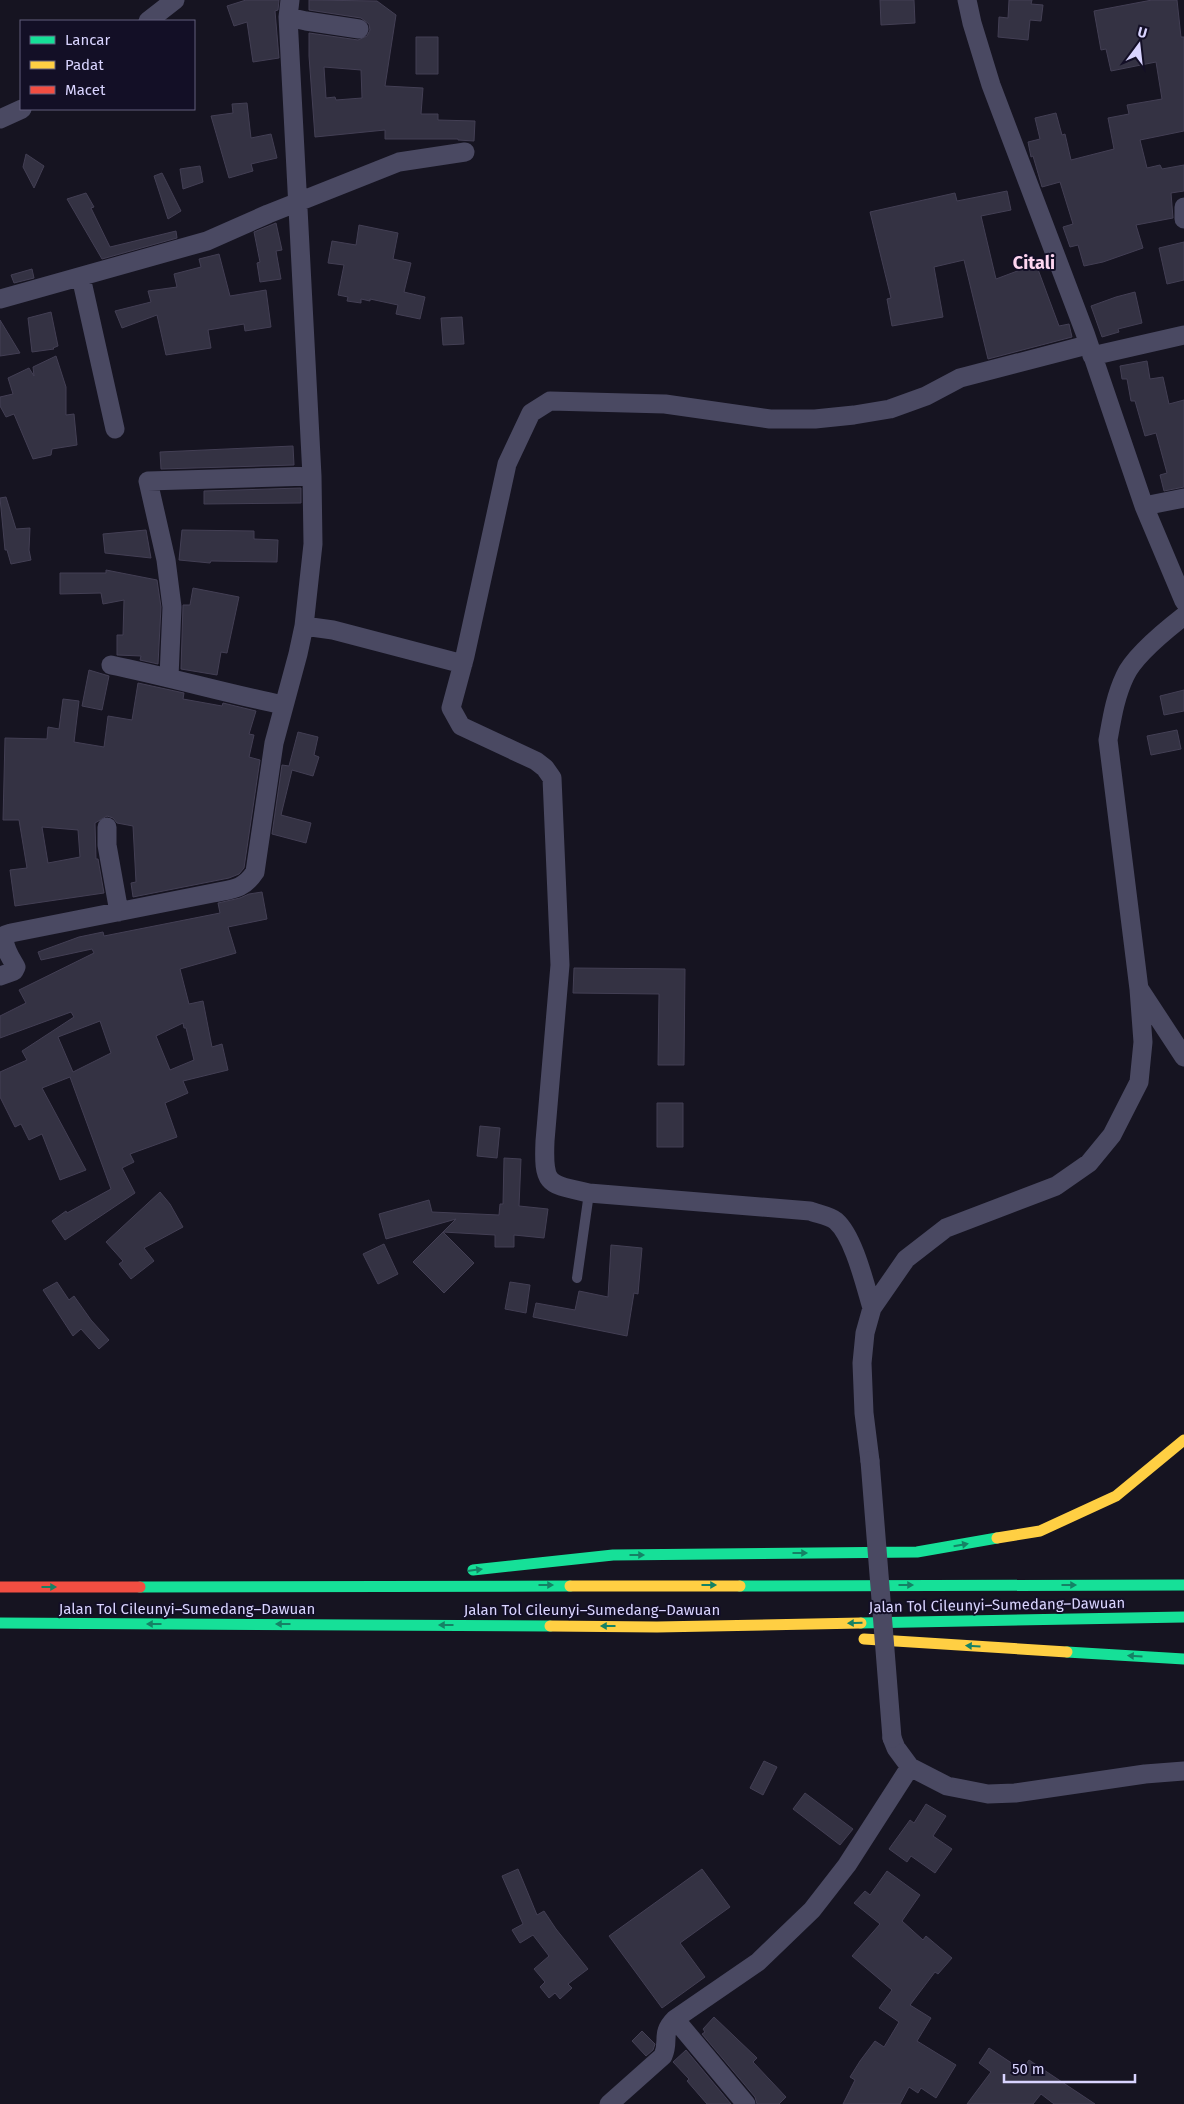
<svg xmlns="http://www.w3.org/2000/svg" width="1184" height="2104" font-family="'Fira Sans',sans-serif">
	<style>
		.building { fill: #343243; stroke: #433f54; fill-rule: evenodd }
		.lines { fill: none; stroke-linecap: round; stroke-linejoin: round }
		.lane { stroke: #4a4962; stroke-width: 10 }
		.street { stroke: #4a4962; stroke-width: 19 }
		.fast { stroke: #16e098; stroke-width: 11 }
		.slow { stroke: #ffcf43; stroke-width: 11 }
		.jam { stroke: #f24e42; stroke-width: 11 }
		.street-bridge { stroke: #4a4962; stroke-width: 19 }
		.oneway { fill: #158265 }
		.labels { text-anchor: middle; stroke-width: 4; stroke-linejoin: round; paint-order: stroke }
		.street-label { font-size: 15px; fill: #d9d4ff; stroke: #130f26 }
		.quarter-label { font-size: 18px; font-weight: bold; fill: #ffd6f0; stroke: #130f26 }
	</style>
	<rect width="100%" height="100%" fill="#161421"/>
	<path class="building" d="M246,0H279L278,10L275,11L279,58L253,62L247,22L234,26L227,6Z
		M309,0L377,1L396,15L385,86L423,88L421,114H438V120L475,121L474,141L458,140V139H385V130L315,137L309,56V33L358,40L367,36L370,30L369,24L361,18L309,10ZM324,67L361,70L362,98L336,100L335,97L326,98Z
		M880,0H914L915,23L881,25Z
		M1009,0H1032L1031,4L1043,5L1041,21L1030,20L1028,40L998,37L999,17L1008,18Z
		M1152,0H1177L1181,37H1184V131L1140,140L1147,168L1160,165L1162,169L1184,165V191L1171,193L1173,218L1136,225L1143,248L1103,262L1084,266L1078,245L1070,247L1063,227L1073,224L1060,182L1042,187L1033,156L1031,157L1028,142L1040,139L1035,118L1056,113L1062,135L1065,134L1071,160L1114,149L1108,118L1129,114L1127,105L1162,99L1156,62L1111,71L1106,49L1101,50L1094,11Z
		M416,37H438V74H416Z
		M247,103L251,138L271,134L277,158L251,164L253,171L229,178L211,116L233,113L232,104Z
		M26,154L44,166L34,188L23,167Z
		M200,166L203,182L183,189L180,169Z
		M162,173L181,211L168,219L154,176Z
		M1007,191L1011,210L981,216L996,279L1036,264L1059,326L1069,324L1072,337L988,359L964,260L934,267L943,317L892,326L887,299L891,298L870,212L955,193L957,201Z
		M86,193L94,207L91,208L110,247L176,231L177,238L102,259L67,199Z
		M276,223L282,250L276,251L281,279L260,282L257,263L260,262L254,232Z
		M359,225L398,233L393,259L411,263L404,292L425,297L420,319L396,314L398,305L370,299V301L361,299V303L347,301L348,297L338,295L344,265L328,263L332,241L356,245Z
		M1184,242V280L1167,284L1159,248Z
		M219,254L230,296L266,290L271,327L245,331L244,324L208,330L211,348L166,355L157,315L122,328L115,311L151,302L148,291L177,287L174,274L201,267L199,259Z
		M32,269L34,278L14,283L11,275Z
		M1135,292L1142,323L1118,329L1119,332L1102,337L1091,306L1116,297Z
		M51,312L58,346L53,348L54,349L32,352L28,318Z
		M462,317L464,344L443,345L441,318Z
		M0,320L20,353L0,356Z
		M56,356L66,387V415L74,414L77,445L52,449L51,455L33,459L14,414L6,417L0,406V397L13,394L8,378L29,368L34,376L33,367Z
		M1147,361L1150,379L1163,377L1169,404L1184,400V487L1164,491L1160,475L1167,473L1156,433L1145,436L1135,401H1131L1127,379H1122L1120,366Z
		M293,446L294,465L161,469L160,452Z
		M301,488V503L204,504V491Z
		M6,497L16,529L30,528L29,550L31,560L11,564L7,550H5L0,498Z
		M146,530L151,558L105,553L103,534Z
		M182,530L254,531V539L278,540L277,562L211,561L210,563L179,560Z
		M106,570L157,580L161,607L158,664L140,660L141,656L117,655V635H123L124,600L103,604L101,593L60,594V573H106Z
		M193,588L239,597L227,653L221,652L217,675L181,669L183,605H190Z
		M89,670L109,676L102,710L82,706Z
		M138,683L184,693L183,699L222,706L223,703L256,711L249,734L254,735L249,757L260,760L244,868L239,874L229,878L133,897L131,883L136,882L133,826L117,823L113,818L107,816L95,823L96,859H98L104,893L15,906L10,870L27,868L19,820H3L5,738L47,739L48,727L59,729L63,699L79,701L74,742L104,747L108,716L132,720ZM42,827L78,830L80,857L48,863Z
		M1184,690V711L1164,715L1160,696Z
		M1177,730L1181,749L1151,755L1147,736Z
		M298,732L318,737L314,755L319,757L313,776L292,770L281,815L311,823L306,843L272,834L282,765L289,766Z
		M262,892L267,919L228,927L236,953L180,969L189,1004L203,1001L212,1047L222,1044L228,1070L183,1081L188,1093L165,1103L177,1137L130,1154L134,1162L122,1168L135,1193L65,1240L52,1221L66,1211L67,1213L111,1189L70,1077L42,1088L86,1170L60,1180L42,1134L29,1140L21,1124L15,1127L0,1097V1072L27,1060L22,1051L74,1017L71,1012L0,1038V1016L26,1003L19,990L94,953L92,949L41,960L38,952L79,937L103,932L104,936L220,913L218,903L240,898L249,894ZM100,1021L111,1053L73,1072L58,1037ZM183,1023L184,1028H186L194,1060L170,1070L156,1036Z
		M574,968L685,969L684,1065H658L659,994L573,993Z
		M657,1103H683V1147H657Z
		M480,1126L500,1128L497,1158L477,1156Z
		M504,1158L521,1159L519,1206L548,1209L544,1238L514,1235V1247H495V1235L443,1232L474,1263L444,1293L413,1262L456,1219L386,1239L379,1214L429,1200L432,1212L499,1215L500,1204H503Z
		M160,1192L170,1204L183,1227L144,1248L154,1261L131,1279L119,1264L123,1261L106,1242Z
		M384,1244L398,1274L378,1284L363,1254Z
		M611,1245L642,1248L638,1294L634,1293L627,1336L533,1317L536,1303L575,1310L579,1291L608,1297Z
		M57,1282L69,1300L74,1296L91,1320L109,1340L99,1349L81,1329L73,1336L43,1290Z
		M510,1282L530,1285L526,1313L505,1309Z
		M764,1761L777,1767L763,1795L750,1788Z
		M805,1793L853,1829L840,1845L793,1809Z
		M926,1804L946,1816L933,1836L952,1849L935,1873L911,1856L907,1862L889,1849L910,1820L914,1823Z
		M518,1869L537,1915L544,1911L556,1929L588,1969L568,1984L572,1988L560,1999L555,1993L549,1998L540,1987L545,1982L534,1969L549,1956L533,1935L520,1943L512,1930L523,1924L502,1876Z
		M702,1869L730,1907L680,1943L705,1977L662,2008L609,1936Z
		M887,1871L920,1895L902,1921L923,1940L926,1936L952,1958L938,1974L935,1972L910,2005L931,2018L917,2041L956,2065L936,2098L921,2088L918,2093L909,2087L900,2104H843L855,2080L850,2077L860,2061L875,2041L884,2047L899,2022L879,2008L892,1990L852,1956L880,1924L854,1903L865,1891L870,1895Z
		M714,2017L757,2058L753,2062L786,2097L779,2104H757L755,2097L702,2034L705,2032L703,2029Z
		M642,2031L655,2044L653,2050L646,2056L632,2041Z
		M989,2048L1022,2070L1029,2060L1095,2104H1054L1041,2094L1033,2104H967L991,2072L979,2063Z
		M686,2050L731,2104H707L687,2081L689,2079L673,2062Z"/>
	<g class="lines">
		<path class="lane" d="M577,1278L589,1193"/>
		<path class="street" d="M290,0L288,17L306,21L359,29
			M967,0L972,23L991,85L1085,333L1144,506L1184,601
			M288,17L312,476L313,544L304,626
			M148,21L175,0
			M0,119L22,109
			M1184,207V219
			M81,277L115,429
			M0,299L207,241L268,214L399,162L465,152
			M1092,356L1184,335
			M1144,506L1184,498
			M111,665C169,677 225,693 283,705
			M169,677L172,607L166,560L148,481L312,476
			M107,827V845L119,912
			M0,976L14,971L16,967C11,958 2,946 5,935L11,933L213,893C232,889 243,890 255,872L274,743L298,654L304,626L333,630L463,664
			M1140,990L1184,1057
			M872,1308C865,1285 854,1237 836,1221C830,1216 818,1214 810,1211L589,1193C548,1184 543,1186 545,1141L560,965L552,778L545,768L536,761L461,726L451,708L465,656L507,464L531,413L550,401L665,404L770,419H815L854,415L890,409L926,396L960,378L1087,345
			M870,1461L864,1413L862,1363L865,1333L872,1308L906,1259L946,1228L1056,1186L1089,1163L1112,1135L1139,1082L1143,1042L1139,989L1108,740C1112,718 1115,697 1125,676C1134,656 1166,630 1184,616
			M892,1738L896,1748L910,1767L947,1786L988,1794L1015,1793L1145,1774L1184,1771
			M675,2019L746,2104
			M609,2104L663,2056C670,2040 660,2034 675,2019L758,1962L812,1910L847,1865L910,1767"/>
		<path class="fast" d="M473,1570L613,1555L917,1552L997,1538
			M740,1586L1184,1585
			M140,1587L570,1586
			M0,1623L550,1626
			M861,1623L1184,1617
			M1067,1652L1184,1659"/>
		<path class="slow" d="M997,1538L1040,1531L1116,1496L1184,1440
			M570,1586H740
			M550,1626L657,1627L861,1623
			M864,1639L1067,1652"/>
		<path class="jam" d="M0,1587H140"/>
		<path class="street-bridge" d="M870,1461L892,1738"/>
	</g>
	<defs><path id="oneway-solid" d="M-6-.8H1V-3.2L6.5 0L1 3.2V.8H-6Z" transform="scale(1.25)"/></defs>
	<g class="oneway">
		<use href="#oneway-solid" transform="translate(961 1545) rotate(-10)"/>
		<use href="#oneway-solid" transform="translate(800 1553)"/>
		<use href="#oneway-solid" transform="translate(637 1555)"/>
		<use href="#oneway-solid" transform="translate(475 1570) rotate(-7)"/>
		<use href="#oneway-solid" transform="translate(546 1585)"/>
		<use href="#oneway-solid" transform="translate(709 1585)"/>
		<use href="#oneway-solid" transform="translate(906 1585)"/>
		<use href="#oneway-solid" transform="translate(1069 1585)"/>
		<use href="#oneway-solid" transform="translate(49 1587)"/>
		<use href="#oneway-solid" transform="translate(855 1623) rotate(179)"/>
		<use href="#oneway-solid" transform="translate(154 1624) rotate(-180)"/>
		<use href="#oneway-solid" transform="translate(283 1624) rotate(-180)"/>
		<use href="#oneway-solid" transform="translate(446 1625) rotate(-180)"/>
		<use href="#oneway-solid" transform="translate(608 1626) rotate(-180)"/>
		<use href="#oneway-solid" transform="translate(973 1646) rotate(-177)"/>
		<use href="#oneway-solid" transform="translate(1135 1656) rotate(-177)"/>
	</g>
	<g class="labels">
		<g class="street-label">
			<text transform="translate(997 1605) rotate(-1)" y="5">Jalan Tol Cileunyi–Sumedang–Dawuan</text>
			<text x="187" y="1614">Jalan Tol Cileunyi–Sumedang–Dawuan</text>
			<text x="592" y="1615">Jalan Tol Cileunyi–Sumedang–Dawuan</text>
		</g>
		<g class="quarter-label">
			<text x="1034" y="269">Citali</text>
		</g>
	</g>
	<rect x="20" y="20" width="175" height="90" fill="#130f26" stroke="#625e7d"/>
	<rect x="30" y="36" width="25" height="8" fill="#16e098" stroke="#625e7d"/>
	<text x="65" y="45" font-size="15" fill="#d9d4ff">Lancar</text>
	<rect x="30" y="61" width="25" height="8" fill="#ffcf43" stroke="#625e7d"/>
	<text x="65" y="70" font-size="15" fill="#d9d4ff">Padat</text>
	<rect x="30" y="86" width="25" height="8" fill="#f24e42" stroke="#625e7d"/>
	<text x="65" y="95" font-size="15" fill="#d9d4ff">Macet</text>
	<g transform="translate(1139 45) rotate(15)" stroke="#130f26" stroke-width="4" paint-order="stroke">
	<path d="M0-4L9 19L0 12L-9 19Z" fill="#d9d4ff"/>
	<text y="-8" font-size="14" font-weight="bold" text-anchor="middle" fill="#d9d4ff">U</text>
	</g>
	<path d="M1004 2074v8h131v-8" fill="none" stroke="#d9d4ff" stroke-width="2.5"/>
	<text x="1012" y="2074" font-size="15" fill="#d9d4ff" stroke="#130f26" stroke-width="4" paint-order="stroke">50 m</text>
</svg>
